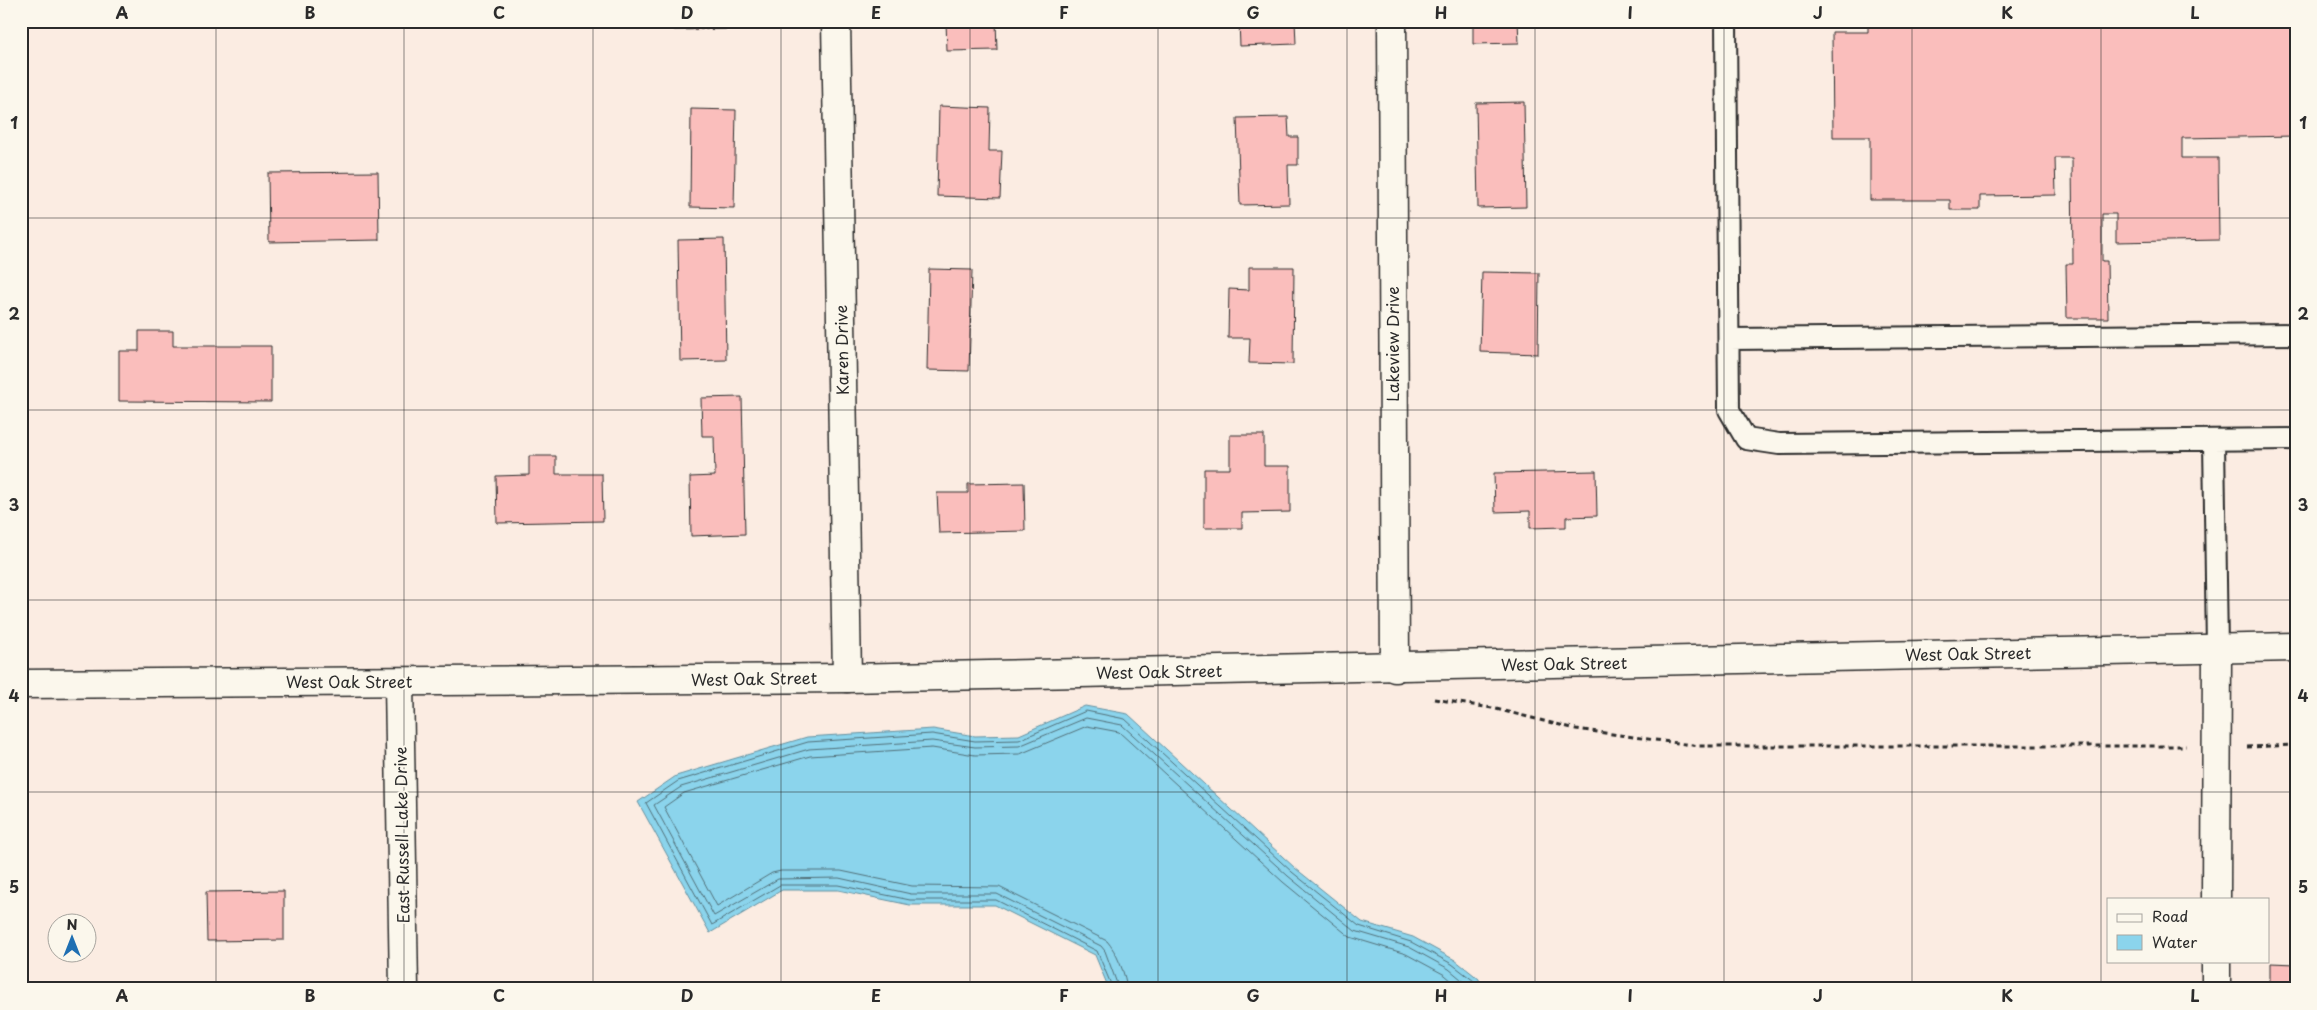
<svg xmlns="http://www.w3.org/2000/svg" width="2317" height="1010" font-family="'Playpen Sans',sans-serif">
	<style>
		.water { fill: #8bd4ec; stroke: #65909f }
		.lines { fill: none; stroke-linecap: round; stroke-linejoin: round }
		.shore { stroke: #516f78; stroke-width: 1 }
		.building { fill: #fabebc; stroke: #2b2b2b }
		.service-casing { stroke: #2b2b2b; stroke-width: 24 }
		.minor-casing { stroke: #2b2b2b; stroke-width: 31 }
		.secondary-casing { stroke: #2b2b2b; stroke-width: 31 }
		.path { stroke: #2b2b2b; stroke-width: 3; stroke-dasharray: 5 4; stroke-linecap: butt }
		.service { stroke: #fbf7ec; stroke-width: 20 }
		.minor { stroke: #fbf7ec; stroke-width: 28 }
		.secondary { stroke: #fbf7ec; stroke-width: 28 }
		.grid { fill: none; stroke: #2b2b2b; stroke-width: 1; stroke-opacity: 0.55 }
		.labels { text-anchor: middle; stroke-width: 4; stroke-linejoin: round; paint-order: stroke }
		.street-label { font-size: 16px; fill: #2b2b2b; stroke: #fbf7ec }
		.neatline { fill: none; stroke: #2b2b2b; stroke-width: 2 }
		.grid-label { font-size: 16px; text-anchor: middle; font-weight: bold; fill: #2b2b2b }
	</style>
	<rect width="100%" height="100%" fill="#fbece2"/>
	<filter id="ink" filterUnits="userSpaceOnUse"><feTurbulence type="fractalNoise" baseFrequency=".02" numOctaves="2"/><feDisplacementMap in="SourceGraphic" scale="10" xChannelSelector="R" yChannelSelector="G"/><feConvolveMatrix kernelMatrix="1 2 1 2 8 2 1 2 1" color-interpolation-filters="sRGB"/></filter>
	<g filter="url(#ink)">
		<path class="water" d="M1085,706L1128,714L1295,868L1362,922L1413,937L1455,960L1479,979L1481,989H1109L1095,955L995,905H910L838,890H782L710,933L638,802L676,776L807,737L933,729L975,736L1019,735Z"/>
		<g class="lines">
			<path class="shore" d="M1113,989L1097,951L996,900H910L838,885H780L712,925L646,803L678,781L808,742L932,734L975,741L1019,740L1086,711L1125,719L1292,872L1359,926L1411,942L1452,964L1474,981L1476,989
				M1119,989L1105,951L1101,946L997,894H911L839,878L778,879L714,916L654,805L681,787L809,749L932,741L975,747L1019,746L1086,718L1122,725L1288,876L1355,931L1409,947L1449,969L1468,985L1469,989
				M1127,989C1126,975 1116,951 1107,941L999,887L912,886L841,871H781L772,873L717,906L664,807L684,793L810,756L932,748L975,755L1020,754L1087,726L1119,732L1283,882L1350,937L1406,954L1445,975L1461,989"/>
		</g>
		<path class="building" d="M674,21H732V29L674,30Z
			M946,21H996L997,50L947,51Z
			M1239,21H1295L1296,44L1240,46Z
			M1473,21H1518L1519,43L1473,44Z
			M1868,21H2296V136L2182,138V158H2218L2219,240L2116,242V214H2102V261H2107L2108,318H2067L2066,264H2073L2072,158H2055L2056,195L1980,196V210H1950V200H1870V137H1833L1832,32H1868Z
			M1524,102L1526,207L1478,208L1476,103Z
			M939,106L990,108L989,151H1002L1000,198L937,196Z
			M691,109L736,110L734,208L690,207Z
			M1288,117L1289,137H1298V165H1288L1289,204L1240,205L1237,118Z
			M378,172L379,240L269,242L268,173Z
			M724,239L726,360L680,361L678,240Z
			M1249,267H1294L1293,364L1249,363L1250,338H1228L1229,289L1249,290Z
			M929,269L972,270L969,371L927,370Z
			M1482,272L1539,273L1538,354L1480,352Z
			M139,331H173V346H271V402L119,401V351H139Z
			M742,397L745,534L691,536L690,477L715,476L714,436H702L701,398Z
			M1230,435H1264V466H1290V512L1242,513V528H1204V469H1230Z
			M529,456H556V474H602L603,521L497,523L496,476L529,475Z
			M1596,471L1597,516L1566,517V527L1530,528V511L1495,512L1494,473Z
			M1024,483L1025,531L939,533L937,493H968V484Z
			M284,891V940L207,941L206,892Z
			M2270,963L2296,964V989H2270Z"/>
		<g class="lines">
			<g class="service-casing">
				<path id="service" d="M1726,21L1729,410L1746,439L1779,444L2296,439
					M1729,339L2296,334
					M2214,441L2217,649"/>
			</g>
			<g class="minor-casing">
				<path id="minor" d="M836,21L847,678
					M1392,21L1395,668
					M399,682L404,989
					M2216,899L2217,649
					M2216,989V961"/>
			</g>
			<g class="secondary-casing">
				<path id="secondary" d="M21,684L847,678L2296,647"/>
			</g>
			<path class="path" d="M1434,699L1492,708L1576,729L1699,746H2186
				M2247,747L2296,745"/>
			<use href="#service" class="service"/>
			<use href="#minor" class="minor"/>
			<use href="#secondary" class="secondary"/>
		</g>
	</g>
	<path class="grid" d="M216,21V989M404,21V989M593,21V989M781,21V989M970,21V989M1158,21V989M1347,21V989M1535,21V989M1724,21V989M1912,21V989M2101,21V989M21,218H2296M21,410H2296M21,600H2296M21,792H2296"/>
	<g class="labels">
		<g class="street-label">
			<text transform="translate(1393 344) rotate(-90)" y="6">Lakeview Drive</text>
			<text transform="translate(842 350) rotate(-91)" y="6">Karen Drive</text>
			<text transform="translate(1968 654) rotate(-1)" y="6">West Oak Street</text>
			<text transform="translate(1564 664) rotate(-1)" y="6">West Oak Street</text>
			<text transform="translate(1159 672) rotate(-1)" y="6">West Oak Street</text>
			<text transform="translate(754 679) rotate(-1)" y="6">West Oak Street</text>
			<text x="349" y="688">West Oak Street</text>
			<text transform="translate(402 835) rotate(-91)" y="6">East Russell Lake Drive</text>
		</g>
	</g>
	<rect width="2317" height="1010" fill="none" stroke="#fbf7ec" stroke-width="55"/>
	<rect x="2107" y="898" width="162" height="65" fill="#fbf7ec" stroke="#a8a59f"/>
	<rect x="2117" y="914" width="25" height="8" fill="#fbf7ec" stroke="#a8a59f"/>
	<text x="2152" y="922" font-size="15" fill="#2b2b2b">Road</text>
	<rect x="2117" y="935" width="25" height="15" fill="#8bd4ec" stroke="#a8a59f"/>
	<text x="2152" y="948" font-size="15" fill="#2b2b2b">Water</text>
	<g transform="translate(72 938)"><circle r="24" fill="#fbf7ec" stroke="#a8a59f"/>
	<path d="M0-4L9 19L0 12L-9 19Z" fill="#1f6fb2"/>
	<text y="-8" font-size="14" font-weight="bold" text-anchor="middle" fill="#2b2b2b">N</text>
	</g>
	<rect x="28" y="28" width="2262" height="954" class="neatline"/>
	<g class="grid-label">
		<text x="122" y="19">A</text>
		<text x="310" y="19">B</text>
		<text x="499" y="19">C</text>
		<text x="687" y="19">D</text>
		<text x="876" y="19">E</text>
		<text x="1064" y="19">F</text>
		<text x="1253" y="19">G</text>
		<text x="1441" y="19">H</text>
		<text x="1630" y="19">I</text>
		<text x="1818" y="19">J</text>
		<text x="2007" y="19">K</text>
		<text x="2195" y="19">L</text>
		<text x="14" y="129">1</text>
		<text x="2303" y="129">1</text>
		<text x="14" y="320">2</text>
		<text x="2303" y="320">2</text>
		<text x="14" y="511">3</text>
		<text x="2303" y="511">3</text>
		<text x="14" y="702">4</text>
		<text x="2303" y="702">4</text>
		<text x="14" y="893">5</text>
		<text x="2303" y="893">5</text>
		<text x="122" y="1002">A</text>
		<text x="310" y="1002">B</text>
		<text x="499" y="1002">C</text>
		<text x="687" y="1002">D</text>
		<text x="876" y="1002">E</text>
		<text x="1064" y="1002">F</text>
		<text x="1253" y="1002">G</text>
		<text x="1441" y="1002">H</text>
		<text x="1630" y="1002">I</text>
		<text x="1818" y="1002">J</text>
		<text x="2007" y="1002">K</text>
		<text x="2195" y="1002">L</text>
	</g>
</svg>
